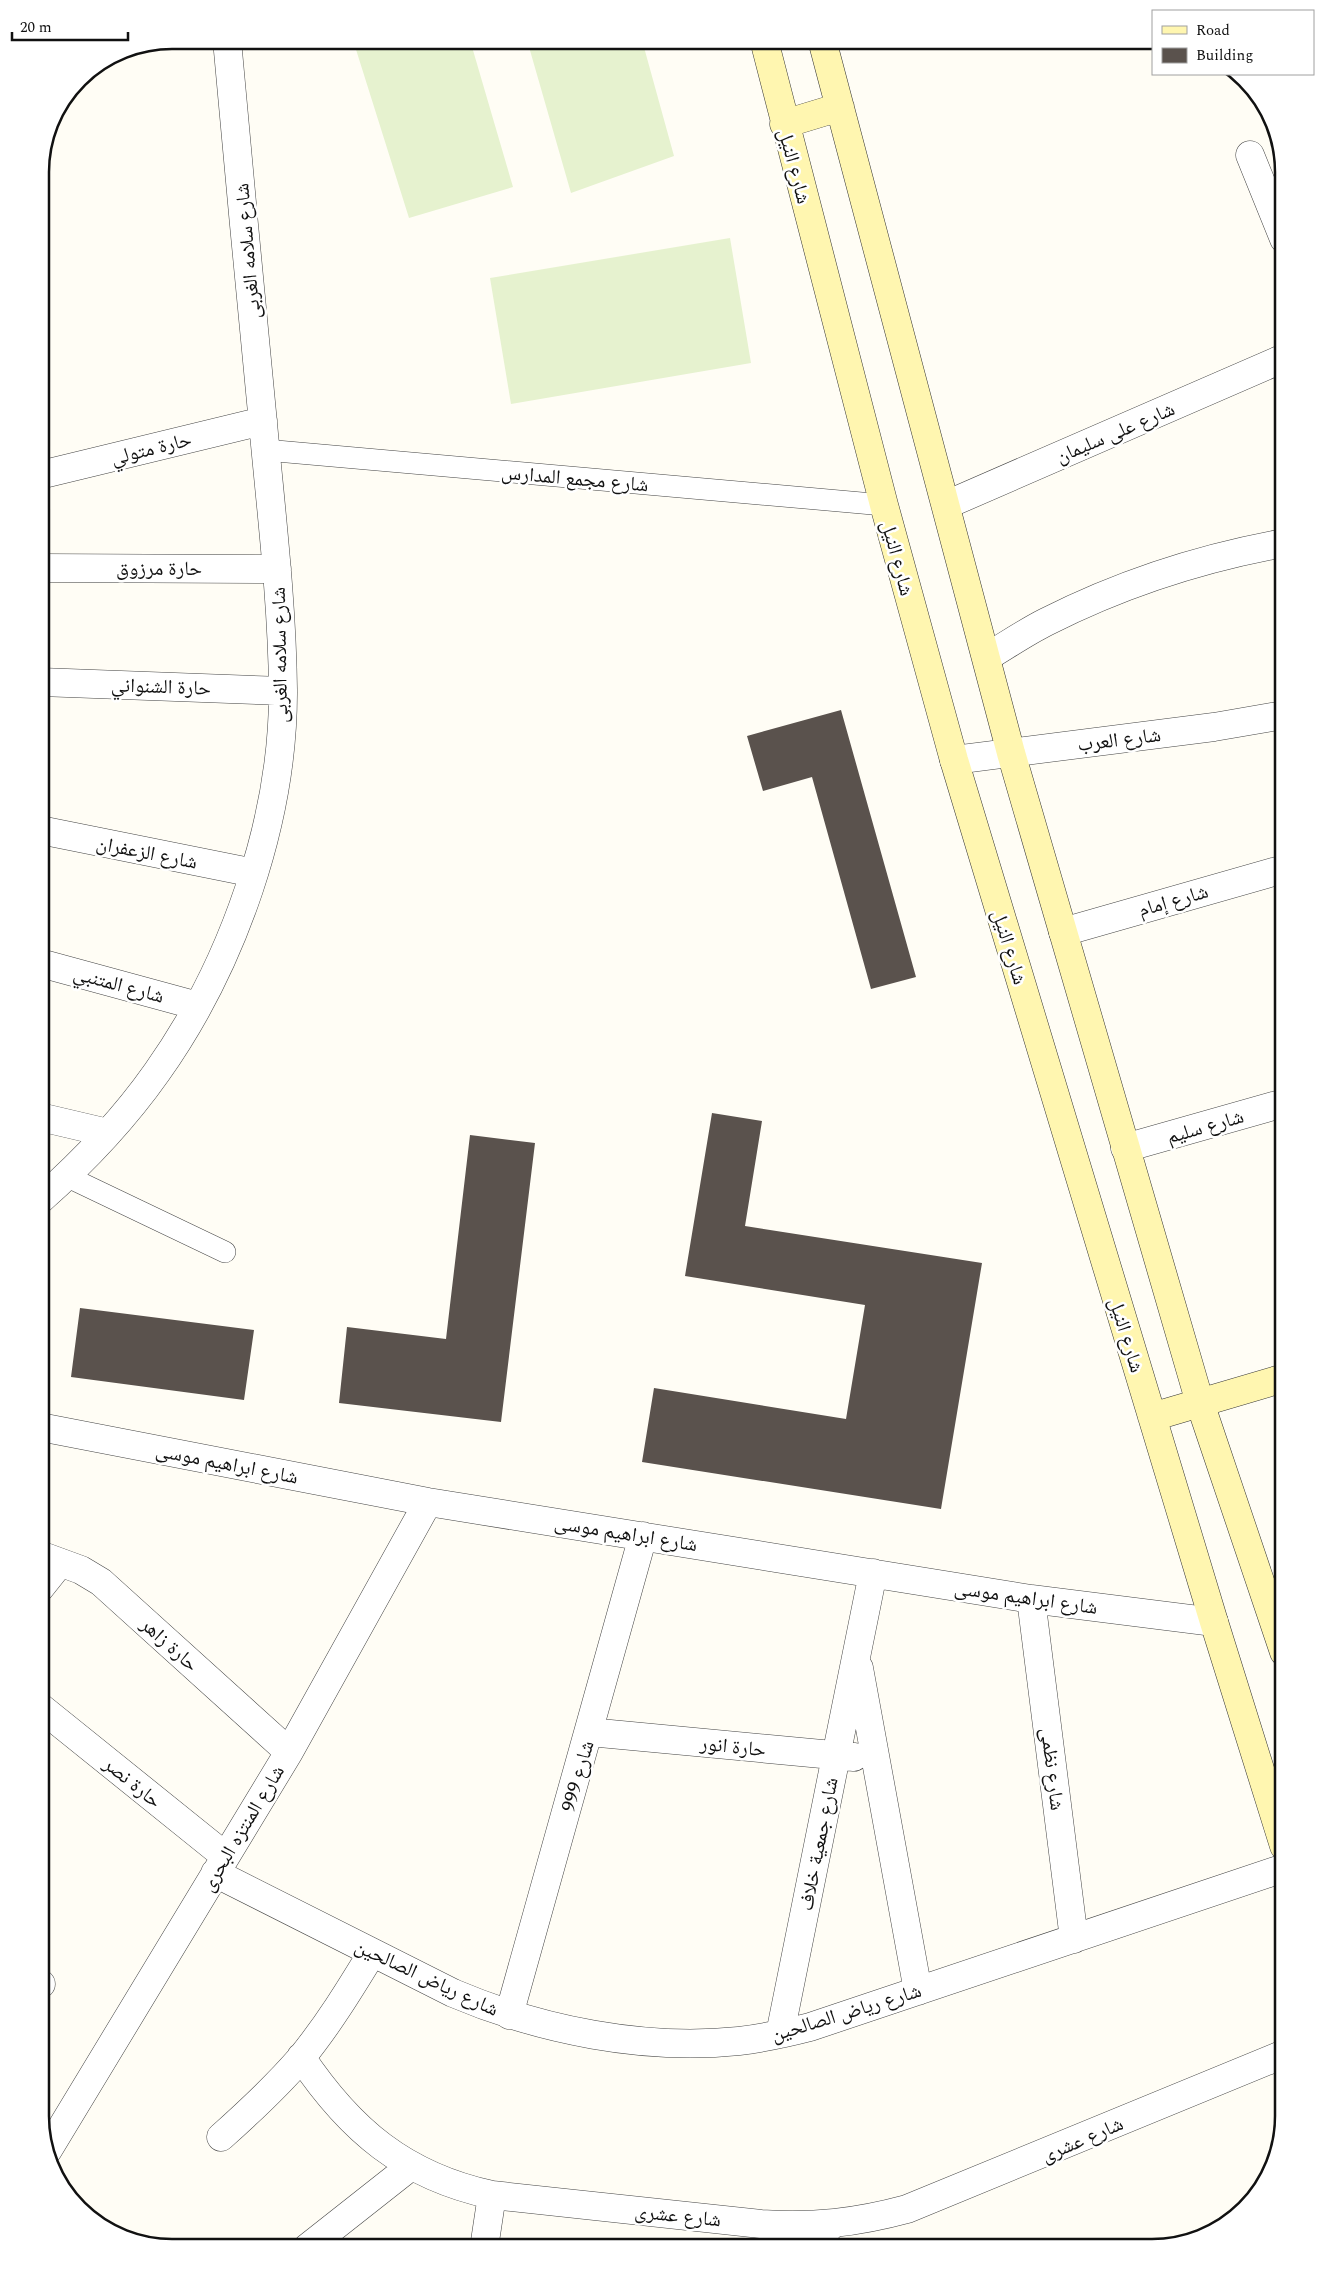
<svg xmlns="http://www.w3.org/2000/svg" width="1324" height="2288" font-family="Spectral,'Noto Naskh Arabic',serif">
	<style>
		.pitch { fill: #e6f2cf }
		.building { fill: #5a524d }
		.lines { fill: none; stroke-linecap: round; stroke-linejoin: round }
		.lane-casing { stroke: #444; stroke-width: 22 }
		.street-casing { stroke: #444; stroke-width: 29 }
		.secondary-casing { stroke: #333; stroke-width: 29 }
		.lane { stroke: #fff; stroke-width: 21 }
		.street { stroke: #fff; stroke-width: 28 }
		.secondary { stroke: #fff6b0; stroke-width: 28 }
		.labels { text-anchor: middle; stroke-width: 5; stroke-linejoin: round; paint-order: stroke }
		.street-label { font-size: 20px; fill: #111; stroke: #fff }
		.rim { fill: none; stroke: #111; stroke-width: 2.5 }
	</style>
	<rect width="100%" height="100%" fill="#fffdf5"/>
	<path class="pitch" d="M353,40H470L513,187L409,218Z
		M527,40H642L674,156L571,193Z
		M730,238L751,363L511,404L490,278Z"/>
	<path class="building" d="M841,710L916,977L871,989L812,777L763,791L747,736Z
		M712,1113L762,1121L745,1226L982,1263L941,1509L642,1462L654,1388L846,1419L865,1305L685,1276Z
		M470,1135L535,1143L501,1422L339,1403L347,1327L446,1339Z
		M80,1308L254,1330L244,1400L71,1377Z"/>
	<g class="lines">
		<g class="lane-casing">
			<path id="lane" d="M265,450L884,505
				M66,1176L225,1252"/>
		</g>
		<g class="street-casing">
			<path id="street" d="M1250,155L1284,239
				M40,475L263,421
				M946,505L1284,358
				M40,568L277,569
				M987,657C1007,645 1026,632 1046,622C1121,584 1201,558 1284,543
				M40,682L283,691
				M954,760L1214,727L1284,715
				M40,830L254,873
				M1063,932L1284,869
				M40,963L198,1006
				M40,1117L108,1133
				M1125,1148L1284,1103
				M40,1200C83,1162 124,1119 157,1072C233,965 284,820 283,689C282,600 271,511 263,423C250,295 239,168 227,40
				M40,1427L428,1502L1031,1599L1214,1622
				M40,1555L81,1570L101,1582L289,1752
				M40,1588L60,1563
				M1031,1599L1074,1939
				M859,1668L918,1991
				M40,1707L225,1856
				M589,1732L854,1757
				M215,1873L453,1993C540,2030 644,2051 739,2041C763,2038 787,2033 810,2027L1284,1868
				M40,1983L41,1984
				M509,2015L643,1536
				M780,2034L873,1573
				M301,2057C350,2130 404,2176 492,2195L761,2224C815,2227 855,2223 907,2209L1284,2054
				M221,2137C249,2112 276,2087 301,2058C328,2025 350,1989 372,1953
				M48,2150L289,1752L428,1502
				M307,2248L411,2166
				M484,2248L492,2195
				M803,2248L832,2225"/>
		</g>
		<g class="secondary-casing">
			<path id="secondary" d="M764,40L884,505L954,760L1214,1622L1284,1846
				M822,40L1011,753L1200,1403L1284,1652
				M784,124L840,107
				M1152,1417L1284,1378"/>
		</g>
		<use href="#lane" class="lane"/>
		<use href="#street" class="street"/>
		<use href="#secondary" class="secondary"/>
	</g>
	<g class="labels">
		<g class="street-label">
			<text transform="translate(795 166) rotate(75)" y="7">شارع النيل</text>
			<text transform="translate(247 251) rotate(-95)" y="7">شارع سلامه الغربى</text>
			<text transform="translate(1115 432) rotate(-23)" y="7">شارع على سليمان</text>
			<text transform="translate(151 448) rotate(-14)" y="7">حارة متولي</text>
			<text transform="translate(575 478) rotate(5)" y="7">شارع مجمع المدارس</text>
			<text transform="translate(898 558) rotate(75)" y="7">شارع النيل</text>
			<text x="159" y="575">حارة مرزوق</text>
			<text transform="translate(279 655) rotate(-91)" y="7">شارع سلامه الغربى</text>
			<text transform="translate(161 686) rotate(2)" y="7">حارة الشنواني</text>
			<text transform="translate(1119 739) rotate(-7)" y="7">شارع العرب</text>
			<text transform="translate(147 852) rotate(11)" y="7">شارع الزعفران</text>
			<text transform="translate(1173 900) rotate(-16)" y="7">شارع إمام</text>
			<text transform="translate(1010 947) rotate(73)" y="7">شارع النيل</text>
			<text transform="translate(119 984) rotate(15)" y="7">شارع المتنبي</text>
			<text transform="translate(1205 1126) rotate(-16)" y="7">شارع سليم</text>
			<text transform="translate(1127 1335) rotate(73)" y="7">شارع النيل</text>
			<text transform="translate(227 1463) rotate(11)" y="7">شارع ابراهيم موسى</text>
			<text transform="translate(626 1533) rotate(9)" y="7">شارع ابراهيم موسى</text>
			<text transform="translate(1026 1597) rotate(8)" y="7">شارع ابراهيم موسى</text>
			<text transform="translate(170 1644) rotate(42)" y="7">حارة زاهر</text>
			<text transform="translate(733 1746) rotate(6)" y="7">حارة انور</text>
			<text transform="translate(1053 1769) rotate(83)" y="7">شارع نظمى</text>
			<text transform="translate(577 1776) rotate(-74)" y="7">شارع 999</text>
			<text transform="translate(133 1782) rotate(39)" y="7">حارة نصر</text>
			<text transform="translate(242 1828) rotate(-59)" y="7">شارع المنتزه البحرى</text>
			<text transform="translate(818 1844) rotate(-79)" y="7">شارع جمعية خلاف</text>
			<text transform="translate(427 1977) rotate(25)" y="7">شارع رياض الصالحين</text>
			<text transform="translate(846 2012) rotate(-17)" y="7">شارع رياض الصالحين</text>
			<text transform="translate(1082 2139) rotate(-23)" y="7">شارع عشرى</text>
			<text transform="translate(678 2215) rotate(6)" y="7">شارع عشرى</text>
		</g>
	</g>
	<path d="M0 0H1324V2288H0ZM172 49H1152A123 123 0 0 1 1275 172V2116A123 123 0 0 1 1152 2239H172A123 123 0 0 1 49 2116V172A123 123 0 0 1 172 49Z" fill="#fff" fill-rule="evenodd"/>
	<path class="rim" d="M172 49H1152A123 123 0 0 1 1275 172V2116A123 123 0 0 1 1152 2239H172A123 123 0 0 1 49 2116V172A123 123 0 0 1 172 49Z"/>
	<rect x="1152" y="10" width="162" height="65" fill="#ffffff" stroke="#a0a0a0"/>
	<rect x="1162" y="26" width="25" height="8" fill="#fff6b0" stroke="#a0a0a0"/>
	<text x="1196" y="35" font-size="15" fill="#111111">Road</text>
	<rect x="1162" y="48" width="25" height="15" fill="#5a524d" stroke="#a0a0a0"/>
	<text x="1196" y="60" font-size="15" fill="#111111">Building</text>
	<path d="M12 32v8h116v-8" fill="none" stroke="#111111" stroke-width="2.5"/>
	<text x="20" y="32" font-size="15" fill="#111111" stroke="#ffffff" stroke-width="4" paint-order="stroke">20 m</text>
</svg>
